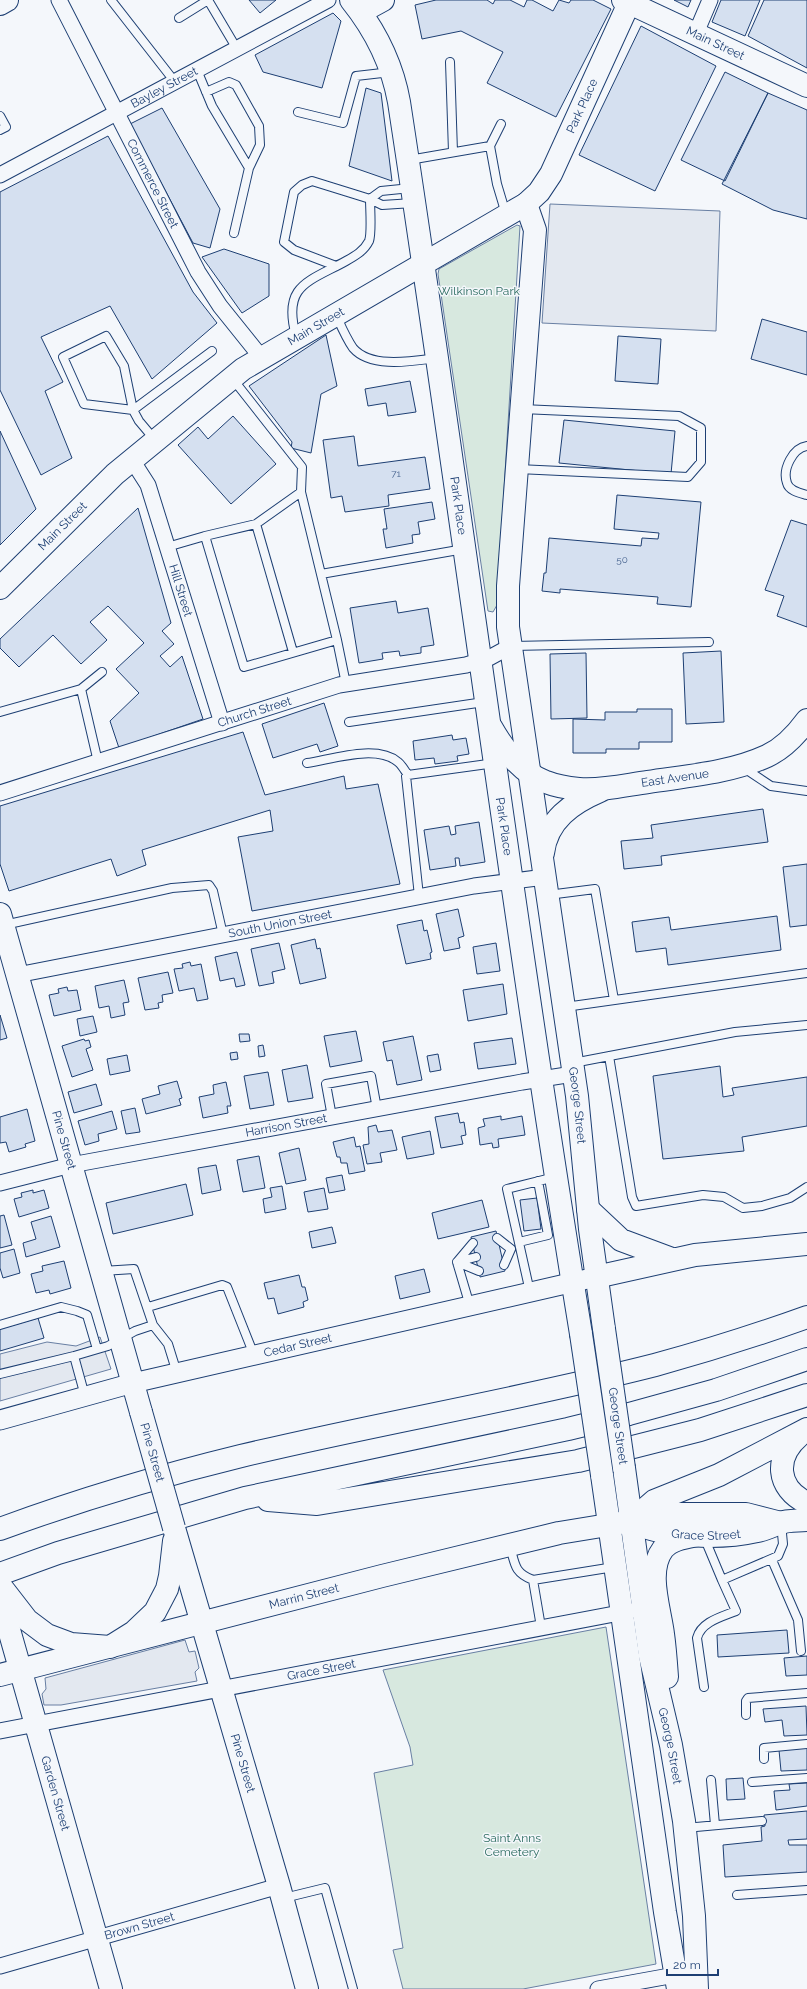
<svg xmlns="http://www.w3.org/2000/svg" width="807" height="1989" font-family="Raleway,sans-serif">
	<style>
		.green { fill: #d7e8df; stroke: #687fa3 }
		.parking { fill: #e3e8f0; stroke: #687fa3 }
		.building { fill: #d5e0f0; stroke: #1d3f73 }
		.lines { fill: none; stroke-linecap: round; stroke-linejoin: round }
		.service-casing { stroke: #1d3f73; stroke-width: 10 }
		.minor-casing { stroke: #1d3f73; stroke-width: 17 }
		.tertiary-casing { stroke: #1d3f73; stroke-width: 21 }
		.secondary-casing { stroke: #1d3f73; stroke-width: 24 }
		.primary-casing { stroke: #1d3f73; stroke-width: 24 }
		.motorway-casing { stroke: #1d3f73; stroke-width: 24 }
		.service { stroke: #f4f7fb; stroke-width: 8 }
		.minor { stroke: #f4f7fb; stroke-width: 15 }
		.tertiary { stroke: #f4f7fb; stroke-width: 19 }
		.secondary { stroke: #f4f7fb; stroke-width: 22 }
		.primary { stroke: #f4f7fb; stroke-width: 22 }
		.motorway { stroke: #f4f7fb; stroke-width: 22 }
		.secondary-bridge-casing { stroke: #1d3f73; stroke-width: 24; stroke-linecap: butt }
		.primary-bridge-casing { stroke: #1d3f73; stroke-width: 24; stroke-linecap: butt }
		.secondary-bridge { stroke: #f4f7fb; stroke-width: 22 }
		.primary-bridge { stroke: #f4f7fb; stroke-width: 22 }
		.labels { text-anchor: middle; stroke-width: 3; stroke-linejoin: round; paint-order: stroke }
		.number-label { font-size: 10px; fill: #4b6792 }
		.street-label { font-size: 12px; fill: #1d3f73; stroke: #f4f7fb }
		.park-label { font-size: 12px; fill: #2c6c60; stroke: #f4f7fb }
	</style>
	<rect width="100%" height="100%" fill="#f4f7fb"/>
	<path class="green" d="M517,225L520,226L497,605L493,612L488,611L438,274L439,269Z
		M606,1627L656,1964L523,1989H403L393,1950L403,1948L374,1773L413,1765L410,1747L383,1670Z"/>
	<path class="parking" d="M550,204L720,211L716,331L542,323Z
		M100,1337L111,1369L0,1401V1354L47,1342L76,1346Z
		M185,1640L189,1652L195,1651L199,1668L195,1672L197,1681L61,1705H44L42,1694L46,1689L45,1678Z"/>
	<path class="building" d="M249,0H276L260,13Z
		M436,0H487L493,4L495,0H510L524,7L527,0H532L553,11L559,0L569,3L571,0H593L611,9L556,117L487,83L503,52L461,31L422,39L415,5Z
		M674,0H691L688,7Z
		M721,0H760L745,36L712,22Z
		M764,0H807V68L748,36Z
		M333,13L341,21L322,88L263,72L255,55Z
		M641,26L716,66L655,191L579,155Z
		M725,72L768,93L725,181L681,160Z
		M366,88L381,93L392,181L349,166Z
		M768,93L807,110V219L773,210L722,184Z
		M162,108L220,209L210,248L193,243L130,124Z
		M108,136L193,292L217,323L152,379L110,306L41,337L63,382L45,391L72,458L41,475L0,390V192Z
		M224,249L269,264V296L242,313L202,257Z
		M762,319L807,332V375L751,359Z
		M326,335L337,386L321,394L311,453L291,448L292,442L249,386Z
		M618,336L661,339L658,384L615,381Z
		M410,381L416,412L388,416L386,403L368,406L365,389Z
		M233,416L276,464L231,504L178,445L198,427L208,439Z
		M564,420L675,431L671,474L559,463Z
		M0,431L36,509L0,545Z
		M354,436L358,466L425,457L430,489L388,495L389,506L345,512L342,496L331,498L323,440Z
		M617,495L701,502L691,607L657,604L658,597L560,589V593L542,591L544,573H546L549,538L641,546L642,538L658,539L659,533L614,529Z
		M432,502L435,519L418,522L420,534L412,535L413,543L386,548L383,529H387L384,509Z
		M138,508L171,623L162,631L174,644L160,656L170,667L182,656L203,719L119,748L110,721L139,693L116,669L144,643L108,606L90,622L107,640L81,664L53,635L19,667L0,648V639Z
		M791,520L807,525V627L777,616L784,596L765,590Z
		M396,601L398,613L428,608L434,645L421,647V653L400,656L399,651L382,653L383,659L359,663L350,608Z
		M721,651L724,722L686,724L683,653Z
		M586,653L587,718L551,719L550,654Z
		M324,703L338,746L320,752L317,744L273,758L262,724Z
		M637,709H672V742H639V749H606V753H573V719L605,720V712H637Z
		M243,732L265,795L344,776L346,789L378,784L400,884L252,911L238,837L273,831L270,810L142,850L146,865L117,876L111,859L9,891L0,864V806Z
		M452,735L453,740L466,738L469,754L457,756L458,761L435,764L434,758L415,760L413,741Z
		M763,809L768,842L661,856L662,865L624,869L621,841L653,838L651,825Z
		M479,822L485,862L460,866L459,858H455L456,866L430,870L424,830L449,826L451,835L456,834L455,826Z
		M807,864V925L790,927L783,867Z
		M458,909L464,936L458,938L460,948L444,951L436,914Z
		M777,916L781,950L668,965L666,948L636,952L632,922L669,917L671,930Z
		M422,920L424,931L427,930L432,952L430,953L431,959L406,964L397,925Z
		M315,939L317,949L320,948L326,978L300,984L291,945Z
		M279,943L285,969L272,972L274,983L259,986L251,949Z
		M496,943L500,971L477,974L473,947Z
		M237,952L245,985L236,987L234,978L220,981L215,957Z
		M190,962L191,966L201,964L208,999L197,1001L194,988L179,991L174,969L183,968L182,964Z
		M168,972L173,993L162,995L163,1002L158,1003L159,1008L145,1010L138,978Z
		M124,980L129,1002L123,1003L125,1015L111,1018L109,1006L99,1008L95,986Z
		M503,984L507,1014L468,1021L463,990Z
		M67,987L68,991L77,990L81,1010L54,1016L49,995L59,993L58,989Z
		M0,1015L7,1038L0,1040Z
		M93,1016L97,1032L80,1036L77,1019Z
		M356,1031L362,1061L330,1067L324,1036Z
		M239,1034H249L250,1041L240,1042Z
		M413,1036L422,1080L397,1085L392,1060L387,1061L383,1042Z
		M512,1038L516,1064L478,1069L474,1043Z
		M84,1039L85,1041L89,1040L91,1047L86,1049L93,1070L72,1077L62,1046Z
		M263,1045L265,1056L259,1057L258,1046Z
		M237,1052L238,1059L231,1060L230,1053Z
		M438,1054L441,1070L430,1072L427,1056Z
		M127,1055L130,1071L110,1075L107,1059Z
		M307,1065L313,1098L288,1102L282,1070Z
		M720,1066L723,1097L734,1095L732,1088L807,1077V1126L742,1137L744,1151L663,1159L653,1076Z
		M268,1072L274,1105L250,1109L244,1076Z
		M177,1081L182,1098L179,1099L181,1105L146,1114L142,1099L160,1094L158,1086Z
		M226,1082L231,1106H227L228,1113L203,1118L199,1097L214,1094L213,1085Z
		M96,1084L102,1105L74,1113L68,1092Z
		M135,1108L140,1132L126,1134L121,1111Z
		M27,1109L35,1141L25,1144L26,1147L9,1152L6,1142L0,1143V1117Z
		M112,1111L117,1129L98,1134L99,1141L85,1145L78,1121Z
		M458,1113L460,1123L464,1122L466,1135L461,1136L463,1144L441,1148L435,1117Z
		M501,1116V1120L522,1116L525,1135L498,1139L499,1147L493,1148L492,1143L480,1145L478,1128L485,1126L483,1119Z
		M376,1125L378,1132L392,1130L397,1150L380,1153L382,1162L367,1164L363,1145L369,1144L368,1127Z
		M430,1131L434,1154L407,1159L402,1137Z
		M354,1137L356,1147L360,1146L365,1171L349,1174L347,1163H341L340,1157H337L333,1142Z
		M299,1148L306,1180L286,1184L279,1153Z
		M259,1156L265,1188L243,1192L237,1160Z
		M216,1165L221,1190L202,1194L198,1168Z
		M342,1175L345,1190L329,1193L326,1178Z
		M186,1184L193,1215L113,1234L106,1203Z
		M282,1186L286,1209L265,1213L263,1199L272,1197L270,1188Z
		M324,1188L328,1209L308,1212L304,1192Z
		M33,1190V1193L44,1190L49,1208L19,1217L14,1199L22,1197L21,1193Z
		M537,1198L541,1229L524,1231L520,1200Z
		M482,1200L489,1227L438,1239L432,1213Z
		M4,1215L12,1245L0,1248V1216Z
		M51,1216L60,1247L26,1257L23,1243L36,1239L31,1222Z
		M332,1227L336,1243L312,1248L309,1232Z
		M496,1231L505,1271L480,1277L471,1237Z
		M14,1249L20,1273L3,1278L0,1268V1253Z
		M64,1261L71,1288L50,1294L49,1290L36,1293L31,1274L43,1271L42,1266Z
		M424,1269L430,1292L400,1299L395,1276Z
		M299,1275L302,1287H305L308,1300L303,1302L304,1307L278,1314L274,1298L268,1299L264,1283Z
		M38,1318L44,1338L0,1351V1329Z
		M787,1630L789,1653L718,1657L717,1635Z
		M807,1656V1675L786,1676L784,1658Z
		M806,1706L807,1735L784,1736L782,1720L765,1722L763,1709Z
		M807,1748V1770L781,1771L779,1750Z
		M743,1778L745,1799L727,1800L726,1779Z
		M807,1783V1806L776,1810L774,1791L790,1790L789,1784Z
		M807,1811V1839L788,1840L789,1845H807V1872L725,1877L723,1845L762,1841L761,1827L765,1826L764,1815Z"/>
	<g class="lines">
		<g class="service-casing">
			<path id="service" d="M111,0L175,82
				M179,18L208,0L237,49
				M450,62L453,152
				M197,70L212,106L249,168L234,233
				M206,92L229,82L236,85L259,126L260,145L249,168
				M298,112L343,123L356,76L391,72
				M0,116L6,127L0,130
				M490,146L501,124
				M409,160L490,146L497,184L506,214
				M411,188L381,191L370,199L382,205L413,203
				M336,315C341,326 346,338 353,348C371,369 413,361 437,358
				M296,336C282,285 308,282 346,261C355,256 364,251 369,241C372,233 370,209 370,199L312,181L302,185L294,192L284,242L294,250L336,266
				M232,378L302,467L301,492
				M155,440L139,421L133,410L124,366L106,336L63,357L84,404L133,410L212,351
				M807,446C793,448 782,469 787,483C789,491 800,493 807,495
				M518,469L688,477L701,462V428L679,416L522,409
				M256,524L293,652
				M167,547L205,536L244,667L337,640L301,492L256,524L205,536
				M321,574L464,549
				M337,640L346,684
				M512,646L709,642
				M81,689L102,672
				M0,712L81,689L98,762
				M349,722L484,702
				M307,763C333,759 377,744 398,762C402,765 405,771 408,775
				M744,768L771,786L807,791
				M548,895L595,889L614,1000
				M419,896L406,776L408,775L495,763
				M4,925L172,888L209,885L213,891L223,935
				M565,1007L807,973
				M609,1056L632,1197L636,1206L703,1195L724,1197L743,1208L762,1206L790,1198L807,1187
				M573,1063L735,1032L807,1025
				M332,1117L326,1084L371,1076L377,1109
				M497,1238L511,1249L504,1265
				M519,1242L548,1235L538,1181
				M457,1262L470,1306
				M457,1262L473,1243
				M457,1262L479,1271
				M457,1262L476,1257
				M530,1292L507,1189L555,1177
				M148,1307L222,1285L227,1287L254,1355
				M0,1325L61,1307L77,1311L87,1315L97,1349
				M153,1325L168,1344L177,1373
				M74,1356L85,1396
				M0,1374L74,1356L108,1346L135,1331L153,1325L134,1269L102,1271
				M704,1537L722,1580
				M510,1546C515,1564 514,1573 533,1580L614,1567
				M772,1560L798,1620L801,1651
				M533,1580L541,1627
				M704,1687L697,1638C701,1622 721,1617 736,1611L722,1580L778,1556L783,1544L781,1523
				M746,1715V1701L748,1698L807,1693
				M764,1759V1748L807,1744
				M711,1780L715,1825
				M752,1782L807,1778
				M685,1828L762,1821
				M737,1895L807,1890
				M284,1898L325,1888L353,1989"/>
		</g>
		<g class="minor-casing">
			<g id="minor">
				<path id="s1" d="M59,0L198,272L220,306L261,357"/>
				<path d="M696,33L710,0"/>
				<path id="s2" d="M0,175L328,0"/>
				<path id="s3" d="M132,460L148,485L222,723"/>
				<path id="s4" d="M0,793L339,685L466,665L489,658L511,646"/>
				<path id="s5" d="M17,975L474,886L545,877"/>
				<path id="s6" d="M0,1183L71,1165L522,1082L573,1074"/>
				<path id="s7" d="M0,1731L630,1611"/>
				<path id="s8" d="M0,1966L279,1886"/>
				<path d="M598,1989L675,1975"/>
			</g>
		</g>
		<g class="tertiary-casing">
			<g id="tertiary">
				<path id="s9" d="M0,1420L133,1383L596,1277"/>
			</g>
		</g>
		<g class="secondary-casing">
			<g id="secondary">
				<path id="s10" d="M623,0L807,86"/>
				<path d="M0,4L7,0"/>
				<path d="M361,12L383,0"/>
				<path id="s11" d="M526,204L539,192L551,174L629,3"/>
				<path id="s12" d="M0,914L141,1412"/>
				<path id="s13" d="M631,1521C662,1538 722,1539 757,1531C765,1530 772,1526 780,1523C788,1520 798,1521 807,1520"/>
				<path id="s14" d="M174,1528L279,1886L307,1989"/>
				<path d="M3,1589L27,1620L47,1635L71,1644L110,1647L134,1632L155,1612L167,1589L170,1576L174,1541"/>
				<path id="s15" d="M0,1598L111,1989"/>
				<path id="s16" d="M0,1675L382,1576L559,1533L675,1514H746L781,1523"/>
			</g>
		</g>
		<g class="primary-casing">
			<g id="primary">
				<path id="s17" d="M351,0C376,31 392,63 399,102C462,513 514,924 581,1334"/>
				<path id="s18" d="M0,588L115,474L243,369L526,204L535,230L508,586V627L577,1096L590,1229L604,1329"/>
				<path id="s19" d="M491,727C504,750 521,773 546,782C556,786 568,788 579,789C602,791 626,785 648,782C687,776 730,773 767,756C784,748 796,735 807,720"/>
				<path d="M543,853C547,820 572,803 600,791"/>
				<path id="s20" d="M624,1468L650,1656L671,1745L684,1821L694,1916L697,1989"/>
				<path d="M602,1475L665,1912L678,1989"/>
				<path d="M667,1677C666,1663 665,1648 663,1634C660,1609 646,1571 663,1549C672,1538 689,1537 702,1534"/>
			</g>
		</g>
		<g class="motorway-casing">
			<path id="motorway" d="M588,1209L621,1240L672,1259
				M596,1277L695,1255L807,1244
				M800,1435C774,1457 776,1488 807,1503
				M268,1500L317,1504L578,1461L700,1430L807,1395
				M631,1521L654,1501L719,1475L807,1429
				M0,1529C79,1500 159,1476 241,1456C378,1423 518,1400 655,1365C706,1351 757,1335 807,1317
				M0,1574L58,1553L245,1498L568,1429L629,1414L716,1390L807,1359"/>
		</g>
		<use href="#service" class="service"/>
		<use href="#minor" class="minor"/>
		<use href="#tertiary" class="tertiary"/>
		<use href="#secondary" class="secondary"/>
		<use href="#primary" class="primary"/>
		<use href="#motorway" class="motorway"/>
		<g class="secondary-bridge-casing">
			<g id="secondary-bridge">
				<path id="s21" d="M141,1412L174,1528"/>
			</g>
		</g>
		<g class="primary-bridge-casing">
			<g id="primary-bridge">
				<path id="s22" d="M604,1329L624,1468"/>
				<path d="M581,1334L602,1475"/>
			</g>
		</g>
		<use href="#secondary-bridge" class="secondary-bridge"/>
		<use href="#primary-bridge" class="primary-bridge"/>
	</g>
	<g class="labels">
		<g class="number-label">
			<text x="396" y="477">71</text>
			<text x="622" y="563">50</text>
		</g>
		<g class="street-label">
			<text dy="4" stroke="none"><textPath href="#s10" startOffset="102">Main Street</textPath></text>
			<text dy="4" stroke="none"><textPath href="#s2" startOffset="186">Bayley Street</textPath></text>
			<text dy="4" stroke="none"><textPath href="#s11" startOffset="114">Park Place</textPath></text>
			<text dy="4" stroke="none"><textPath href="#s1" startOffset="206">Commerce Street</textPath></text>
			<text dy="4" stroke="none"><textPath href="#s18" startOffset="412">Main Street</textPath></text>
			<text dy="4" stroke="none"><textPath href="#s17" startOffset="522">Park Place</textPath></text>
			<text dy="4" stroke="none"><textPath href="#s18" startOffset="88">Main Street</textPath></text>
			<text dy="4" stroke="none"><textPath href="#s3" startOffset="140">Hill Street</textPath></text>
			<text dy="4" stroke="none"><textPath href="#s4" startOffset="267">Church Street</textPath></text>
			<text dy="4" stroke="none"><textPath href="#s19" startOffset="210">East Avenue</textPath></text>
			<text dy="4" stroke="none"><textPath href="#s17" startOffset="846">Park Place</textPath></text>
			<text dy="4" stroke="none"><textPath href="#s5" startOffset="268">South Union Street</textPath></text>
			<text dy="4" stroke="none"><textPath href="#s18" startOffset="1564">George Street</textPath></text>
			<text dy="4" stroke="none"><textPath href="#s6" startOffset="292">Harrison Street</textPath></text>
			<text dy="4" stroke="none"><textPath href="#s12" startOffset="235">Pine Street</textPath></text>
			<text dy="4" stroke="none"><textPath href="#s9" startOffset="307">Cedar Street</textPath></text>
			<text dy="4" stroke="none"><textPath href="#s22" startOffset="98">George Street</textPath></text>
			<text dy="4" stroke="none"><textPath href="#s21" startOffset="42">Pine Street</textPath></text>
			<text dy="4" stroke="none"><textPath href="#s13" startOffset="77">Grace Street</textPath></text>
			<text dy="4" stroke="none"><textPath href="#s16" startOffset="314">Marrin Street</textPath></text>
			<text dy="4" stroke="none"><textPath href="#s7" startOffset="327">Grace Street</textPath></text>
			<text dy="4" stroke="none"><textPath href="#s20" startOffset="282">George Street</textPath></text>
			<text dy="4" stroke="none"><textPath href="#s14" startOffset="245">Pine Street</textPath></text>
			<text dy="4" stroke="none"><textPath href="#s15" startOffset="203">Garden Street</textPath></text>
			<text dy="4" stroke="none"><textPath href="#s8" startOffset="145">Brown Street</textPath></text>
		</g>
		<g class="park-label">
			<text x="479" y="295">Wilkinson Park</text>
			<text x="512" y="1842">Saint Anns<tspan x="512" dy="14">Cemetery</tspan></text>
		</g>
	</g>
	<path d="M667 1969v6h51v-6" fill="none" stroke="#1d3f73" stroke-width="2"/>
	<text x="673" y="1969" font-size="12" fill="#1d3f73" stroke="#f4f7fb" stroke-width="3" paint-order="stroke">20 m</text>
</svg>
